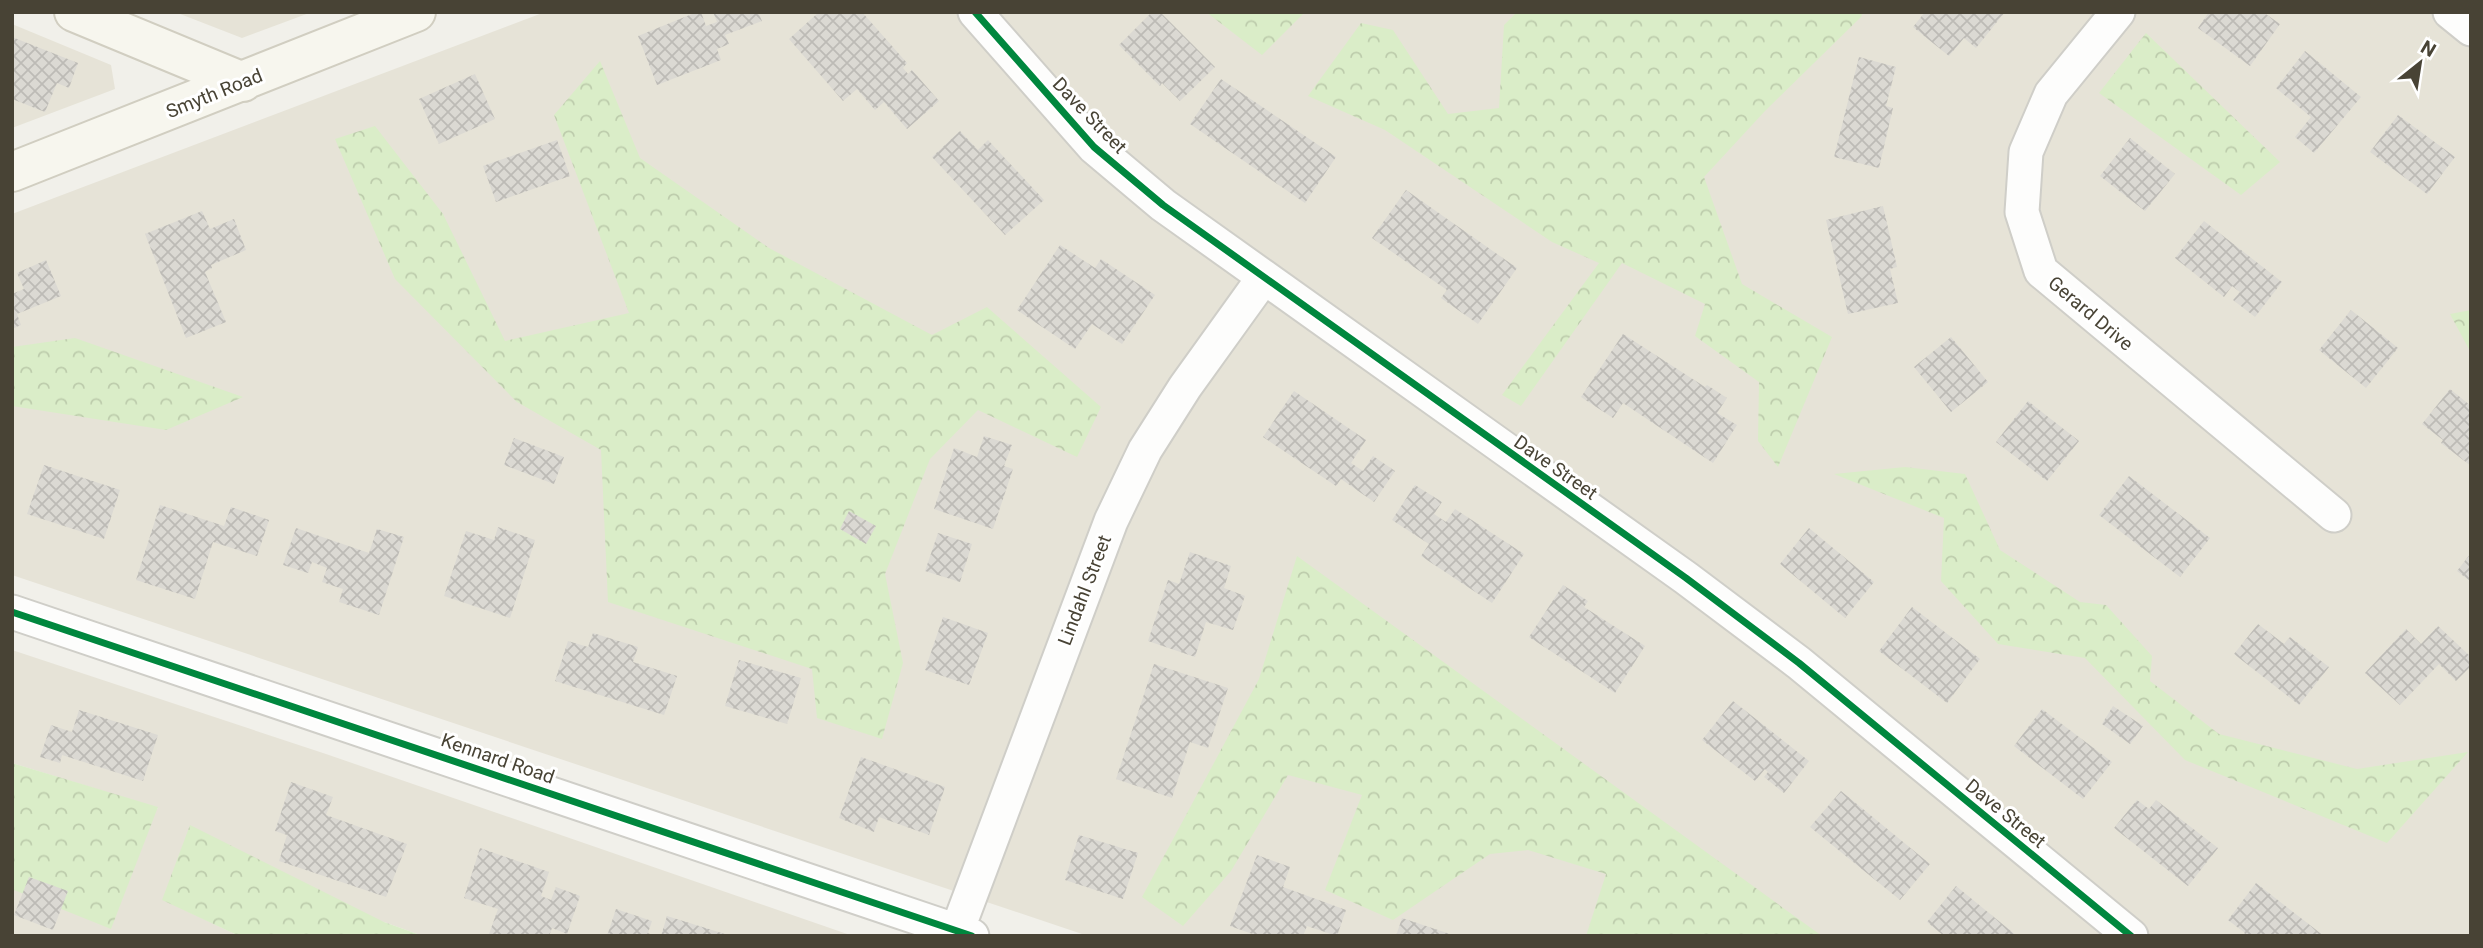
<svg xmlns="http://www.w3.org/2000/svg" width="2483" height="948" font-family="Roboto,sans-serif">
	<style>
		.residential { fill: #e6e3d7 }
		.forest { fill: url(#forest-crowns) }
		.building { fill: url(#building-cross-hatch) }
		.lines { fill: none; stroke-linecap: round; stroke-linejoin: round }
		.street-casing { stroke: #cfcec8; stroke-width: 37 }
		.secondary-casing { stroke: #d1cec1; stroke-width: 42 }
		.street { stroke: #fdfdfc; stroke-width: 33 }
		.secondary { stroke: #f7f6ee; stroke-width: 38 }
		.cycleway-casing { stroke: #fff; stroke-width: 11 }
		.cycleway { stroke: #00873e; stroke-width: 7 }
		.labels { text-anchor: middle; stroke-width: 6; stroke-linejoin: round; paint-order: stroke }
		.street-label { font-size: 19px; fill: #484335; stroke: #fff }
	</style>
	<defs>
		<pattern id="forest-crowns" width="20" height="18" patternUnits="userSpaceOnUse" patternTransform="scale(1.75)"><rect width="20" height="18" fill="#daedc8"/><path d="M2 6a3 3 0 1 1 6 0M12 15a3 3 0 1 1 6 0" fill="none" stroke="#bdccac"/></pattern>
		<pattern id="building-cross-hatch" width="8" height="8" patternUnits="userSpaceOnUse" patternTransform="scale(1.75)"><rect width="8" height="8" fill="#dbd9d3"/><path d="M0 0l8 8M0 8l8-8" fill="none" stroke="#bdbbb6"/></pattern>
	</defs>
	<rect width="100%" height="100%" fill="#f1f0ea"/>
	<path class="residential" d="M175,12H312L242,38Z
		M545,12H2471V936H1088L12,575V214Z
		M12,24L111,65L115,89L12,128Z
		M12,650L326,754L853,936H423L384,922L162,899L239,936H12L14,889L158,808L12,763Z"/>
	<path class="forest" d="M1206,12H1305L1262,55Z
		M1517,12H1863L1861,17L1765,111L1704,177L1742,284L1832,337L1778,467L1758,441L1759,382L1695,336L1705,304L1622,263L1521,406L1502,395L1599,263L1552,242L1385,130L1308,96L1361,23L1393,30L1448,114L1499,108L1504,25Z
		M2146,33L2280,162L2241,195L2099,93Z
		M600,61L640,158L769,248L932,335L987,307L1101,407L1077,457L978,410L930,459L885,574L903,663L882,739L817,718L812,669L608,602L601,450L517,402L395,279L335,139L375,126L443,214L505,341L629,313L554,115Z
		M2471,310V353L2450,314Z
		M75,338L243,397L166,430L12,406V347Z
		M1905,467L1965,474L2000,550L2080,602L2106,605L2152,656L2150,681L2219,734L2357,769L2468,752L2387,843L2185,760L2085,658L1998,644L1941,581L1944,518L1834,474Z
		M1297,556L1822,936H1586L1606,874L1528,850L1490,854L1393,920L1325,890L1362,795L1288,775L1231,871L1183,926L1142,897L1259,679Z
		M12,763L158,807L111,929L14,890L12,894Z
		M190,825L384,922L423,936H239L162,900Z"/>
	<path class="building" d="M697,12H701L706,26L717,22L713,12H758L762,21L725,35L729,44L717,49L721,60L657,85L638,36Z
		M819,12H862L907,63L903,68L908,74L912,70L939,101L907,129L884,102L875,110L857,89L843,101L789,39Z
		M1152,12H1160L1215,67L1180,101L1162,83L1160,86L1119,45Z
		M1925,12L1929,14L1931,12H2005L1976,48L1964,38L1949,56L1913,27Z
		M2209,12H2263L2280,24L2250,66L2198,28Z
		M12,37L78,63L69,88L57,83L45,112L12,99Z
		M2305,51L2361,97L2314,153L2295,137L2311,117L2276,88Z
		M1859,57L1896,67L1886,106L1893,108L1879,168L1834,157Z
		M475,74L495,119L439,144L419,99Z
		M1221,79L1336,157L1305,203L1190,124Z
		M2398,115L2455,157L2427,194L2370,152Z
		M960,131L978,150L988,140L1044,200L1005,235L932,157Z
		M2130,138L2175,174L2145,211L2100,176Z
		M557,140L570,176L496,202L483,166Z
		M1406,190L1517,268L1478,324L1441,298L1447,290L1372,238Z
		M1883,206L1897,267L1890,269L1898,303L1848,314L1826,220Z
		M202,211L210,229L234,219L246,250L211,265L212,268L205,272L226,322L186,338L145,234Z
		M2204,221L2282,282L2255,317L2233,300L2240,292L2232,286L2224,297L2175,258Z
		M1060,245L1095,268L1101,259L1155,295L1122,344L1092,324L1075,349L1017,310Z
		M46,260L61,296L17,314L21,325L12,329V294L24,289L17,273Z
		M2351,310L2398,348L2366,388L2319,350Z
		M1623,334L1705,387L1707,385L1727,398L1717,413L1737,425L1713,463L1623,403L1613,418L1581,397Z
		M1951,337L1988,382L1951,412L1914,367Z
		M2450,389L2471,406V466L2441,443L2443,440L2422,424Z
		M1294,391L1366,440L1351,463L1363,471L1373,456L1395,471L1374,502L1341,479L1336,486L1263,437Z
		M2028,401L2079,441L2047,481L1996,442Z
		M984,436L1012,445L1004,466L1013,469L993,529L934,509L954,448L977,457Z
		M514,438L564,457L554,484L504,465Z
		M44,465L120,490L104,539L27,514Z
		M2129,476L2210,538L2180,577L2099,515Z
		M1415,485L1442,502L1434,514L1446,522L1455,509L1524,554L1492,603L1421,556L1429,544L1392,520Z
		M160,505L224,526L231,507L269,520L257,556L213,542L195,599L136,580Z
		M849,511L876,526L866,544L840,529Z
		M498,527L535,540L510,618L444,596L466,531L494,540Z
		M296,528L369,553L377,529L404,537L379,615L339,602L343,589L322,582L327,568L312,562L308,573L283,565Z
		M1809,528L1874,582L1845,618L1780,564Z
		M938,533L972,544L960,582L925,571Z
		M1190,552L1231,566L1224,588L1245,596L1233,630L1206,622L1195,657L1148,641L1168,580L1179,584Z
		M2471,553V582L2457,571Z
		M1563,585L1588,601L1584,607L1645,646L1615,693L1529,637Z
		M1912,607L1980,659L1947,703L1879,651Z
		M943,617L988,633L969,685L925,670Z
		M2258,624L2284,644L2290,637L2329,667L2299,705L2234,654Z
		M2438,626L2471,657V666L2456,681L2439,664L2400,705L2365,673L2406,629L2421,644Z
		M593,633L638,647L633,662L677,676L664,715L555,681L568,641L588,647Z
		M739,660L801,678L787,724L725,706Z
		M1154,664L1228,688L1208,748L1190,742L1172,798L1116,779Z
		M1733,701L1809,761L1784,793L1764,777L1768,772L1765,769L1755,781L1702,740Z
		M2113,706L2143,726L2130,744L2102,724Z
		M2042,709L2112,762L2083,799L2014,746Z
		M79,710L158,735L143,781L62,755L60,763L40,757L51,725L72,732Z
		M861,757L945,787L929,835L879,817L874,832L839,818Z
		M291,782L333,797L326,815L407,844L386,897L279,861L287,835L275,831Z
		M1841,791L1930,864L1900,900L1810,827Z
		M2137,800L2149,809L2156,800L2218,848L2188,886L2114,828Z
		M1079,835L1138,853L1123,899L1065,880Z
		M480,848L549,872L541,896L551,900L556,887L580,896L567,934L552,928L549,936H495L489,934L498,909L464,898Z
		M1257,855L1290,867L1283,887L1346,910L1337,936L1307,926L1303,936H1258L1230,926Z
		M29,877L68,891L53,930L14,915Z
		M2256,883L2324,936H2243L2245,933L2228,920Z
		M1956,886L2017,936H1944L1927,922Z
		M616,909L652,921L648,933L655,936H607Z
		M667,916L728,935V936H661Z
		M1402,918L1453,935V936H1396Z"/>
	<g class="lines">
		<g class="street-casing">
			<path id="street" d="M975,12L1094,147L1163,205L1686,578L1799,663L2131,936
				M2118,12L2051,94L2026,152L2022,212L2041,271L2334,515
				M2450,12L2471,29
				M12,612L972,936
				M957,931L1111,521L1145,450L1185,387L1264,277"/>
		</g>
		<g class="secondary-casing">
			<path id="secondary" d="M74,12L243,82
				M12,172L416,12"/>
		</g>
		<use href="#street" class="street"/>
		<use href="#secondary" class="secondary"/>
		<g class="cycleway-casing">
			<path id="cycleway" d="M975,12L1094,147L1163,205L1686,578L1799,663L2131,936
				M12,612L972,936"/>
		</g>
		<use href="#cycleway" class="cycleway"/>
	</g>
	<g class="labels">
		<g class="street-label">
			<text transform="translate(214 93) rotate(-22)" y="7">Smyth Road</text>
			<text transform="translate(1090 115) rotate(46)" y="7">Dave Street</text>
			<text transform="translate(2091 313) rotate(40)" y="7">Gerard Drive</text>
			<text transform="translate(1556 467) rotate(35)" y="7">Dave Street</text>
			<text transform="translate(1084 590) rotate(-69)" y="7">Lindahl Street</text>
			<text transform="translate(498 758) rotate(19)" y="7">Kennard Road</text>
			<text transform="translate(2006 813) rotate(39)" y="7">Dave Street</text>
		</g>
	</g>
	<rect width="2483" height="948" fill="none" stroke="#484335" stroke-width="28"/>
	<g transform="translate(2420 63) rotate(30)" stroke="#ffffff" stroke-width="5" paint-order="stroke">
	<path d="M0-5L12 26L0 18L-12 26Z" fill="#484335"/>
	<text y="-10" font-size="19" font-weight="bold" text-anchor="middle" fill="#484335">N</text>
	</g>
</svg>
